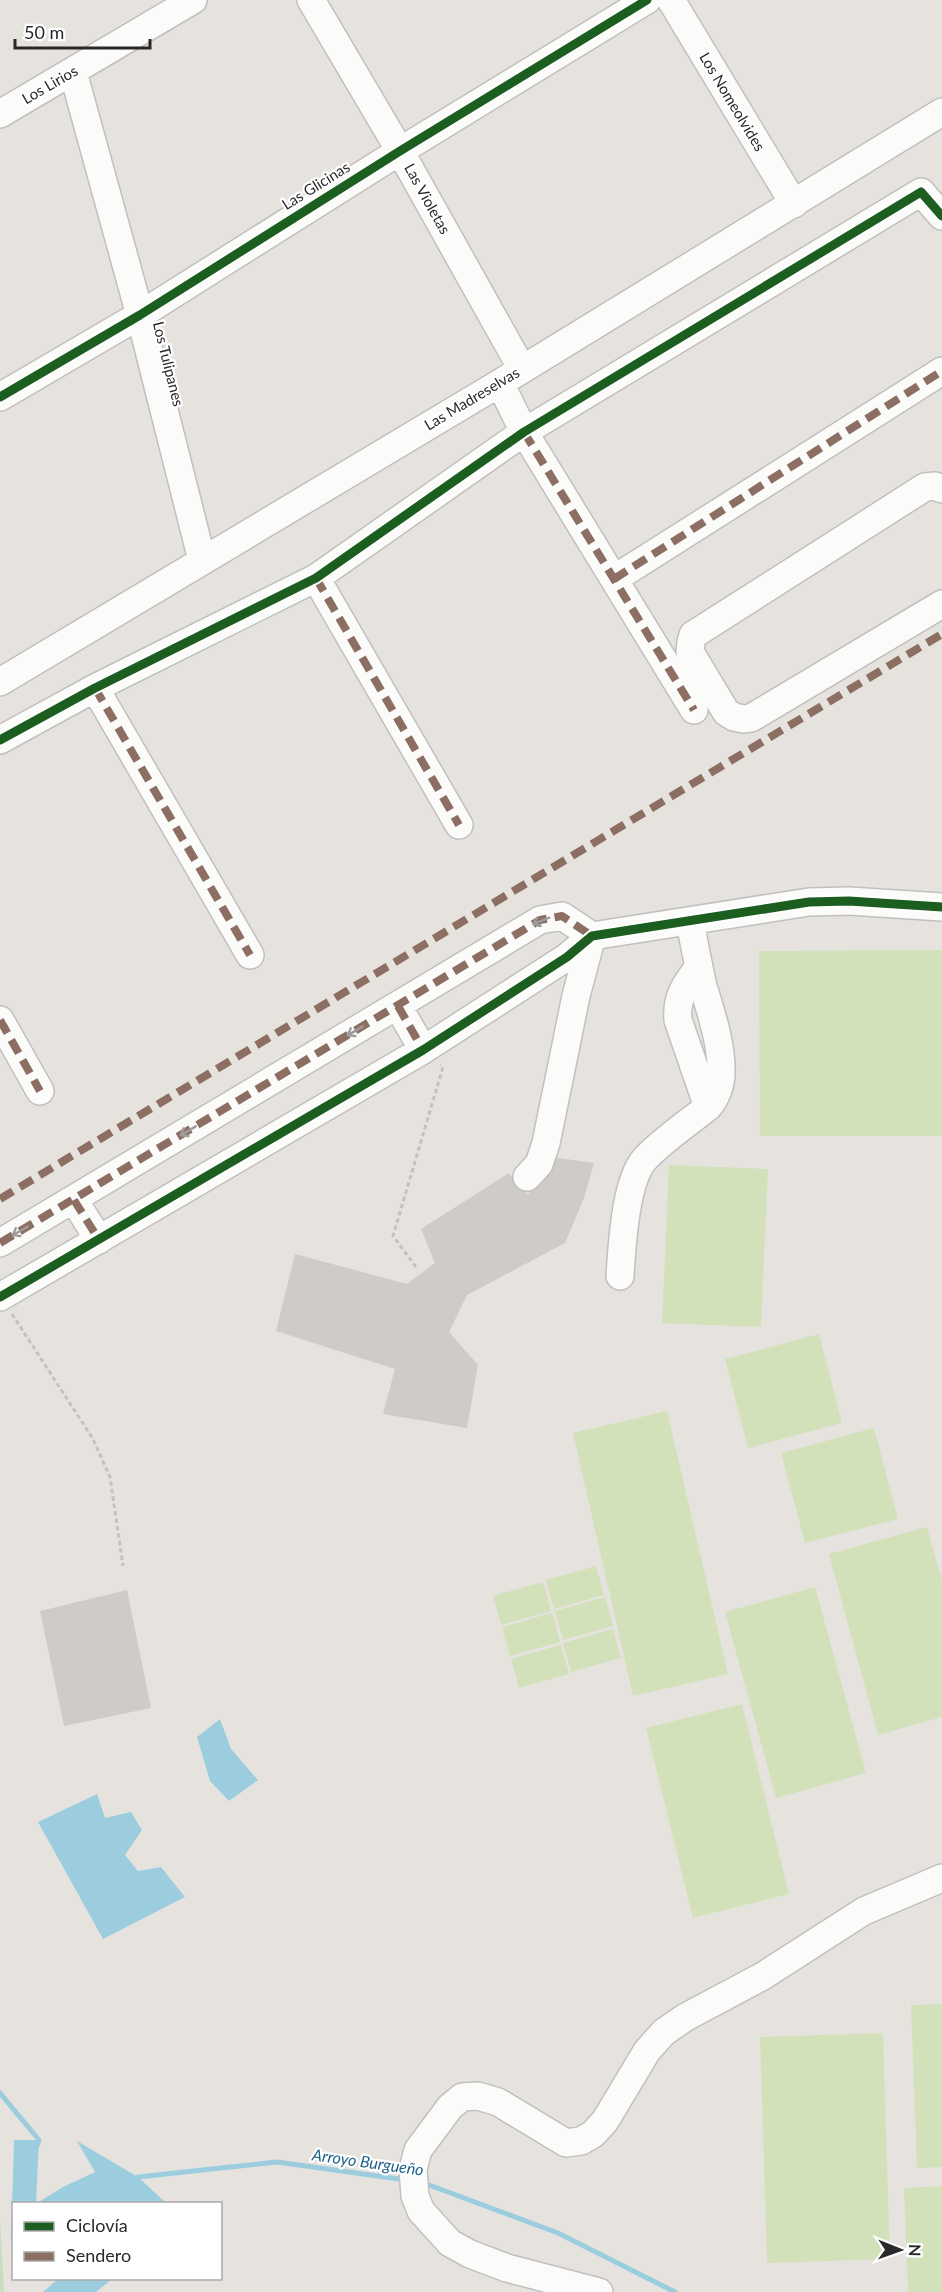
<svg xmlns="http://www.w3.org/2000/svg" width="942" height="2292" font-family="Lato,sans-serif">
	<style>
		.green { fill: #c9debc }
		.pitch { fill: #d2e1ba }
		.water { fill: #9bcddf }
		.lines { fill: none; stroke-linecap: round; stroke-linejoin: round }
		.stream { stroke: #9bcddf; stroke-width: 5 }
		.building { fill: #cecbc8 }
		.minor-casing { stroke: #c1bfc0; stroke-width: 30 }
		.path { stroke: #c3c2c2; stroke-width: 3; stroke-dasharray: 4.5 3; stroke-linecap: butt }
		.minor { stroke: #fbfbfa; stroke-width: 27 }
		.quiet { stroke: #8d6e63; stroke-width: 8; stroke-dasharray: 15 8; stroke-linecap: butt }
		.cycleway-casing { stroke: #fff; stroke-width: 13 }
		.cycleway { stroke: #1b5e20; stroke-width: 9 }
		.oneway { stroke: #9c9c9c }
		.labels { text-anchor: middle; stroke-width: 4.5; stroke-linejoin: round; paint-order: stroke }
		.street-label { font-size: 15px; fill: #292929; stroke: #fff }
		.water-label { font-size: 16px; font-style: italic; fill: #1d6189; stroke: #fff }
	</style>
	<rect width="100%" height="100%" fill="#e6e3df"/>
	<path class="green" d="M0,2217L4,2290L3,2292H0Z"/>
	<path class="pitch" d="M942,950V1136H760L759,951Z
		M669,1165L768,1169L761,1327L662,1323Z
		M819,1334L842,1423L748,1448L725,1359Z
		M667,1411L728,1674L633,1696L573,1433Z
		M874,1428L898,1519L805,1543L781,1453Z
		M927,1527L942,1581V1717L878,1735L829,1554Z
		M596,1566L604,1595L554,1609L546,1580Z
		M543,1582L551,1611L501,1625L493,1596Z
		M815,1587L866,1773L776,1798L725,1612Z
		M605,1597L613,1626L563,1640L555,1611Z
		M552,1613L560,1642L510,1656L502,1627Z
		M613,1629L621,1658L571,1672L563,1643Z
		M561,1645L569,1674L519,1688L511,1659Z
		M742,1704L789,1894L693,1918L646,1728Z
		M942,2004V2167L917,2168L911,2005Z
		M883,2033L890,2259L767,2263L760,2037Z
		M942,2186V2292H908L904,2188Z"/>
	<path class="water" d="M220,1719L231,1749L258,1780L229,1801L210,1781L197,1737Z
		M97,1794L105,1818L131,1812L142,1830L125,1855L138,1871L161,1867L185,1897L103,1939L38,1822Z
		M14,2140H39L36,2203L14,2204L13,2240H11Z
		M77,2141L138,2177L166,2203H37L63,2187L95,2172Z
		M58,2279V2278L112,2279L96,2292H43Z"/>
	<g class="lines">
		<path class="stream" d="M0,2093L39,2140L37,2146
			M135,2182L138,2177L277,2162L406,2180
			M421,2182L558,2233L675,2292"/>
	</g>
	<path class="building" d="M545,1156L594,1163L584,1198L565,1243L467,1295L449,1332L478,1365L467,1428L383,1414L395,1369L276,1331L295,1254L407,1284L435,1263L421,1229L509,1173L528,1195Z
		M127,1590L151,1708L64,1726L40,1611Z"/>
	<g class="lines">
		<g class="minor-casing">
			<path id="minor" d="M311,0L400,151L522,369
				M671,0L794,204
				M73,72L140,315L202,560
				M0,114L193,0
				M500,383L524,432L694,710
				M0,397L140,315L400,151L647,0
				M942,489L935,486L925,487L693,635L691,642L690,652L726,712L734,717L744,719L751,718L942,604
				M316,578L459,825
				M614,579L942,371
				M0,682L500,383L942,112
				M95,688L250,955
				M0,740L95,688L316,578L524,432L921,192L942,216
				M699,967C685,984 676,998 678,1020L708,1107
				M398,1006L423,1050
				M0,1020L40,1091
				M527,1177L539,1164L546,1143L576,996L592,936
				M74,1200L99,1240
				M0,1243L540,920L562,916L592,936
				M620,1276C622,1247 625,1183 644,1160C660,1142 688,1123 708,1107C716,1098 721,1085 721,1073C722,1044 711,1013 703,986C698,964 694,943 690,921
				M0,1297L423,1050L567,957L592,936L809,902L849,901L942,907
				M599,2292L507,2268L470,2254L450,2243L421,2211L415,2196L413,2169L418,2150L450,2107L462,2097L478,2096L498,2102L566,2143L581,2141L593,2134L605,2121L647,2051L664,2032L686,2017L763,1976L864,1911L942,1878"/>
		</g>
		<path class="path" d="M416,1267L393,1236L443,1067L440,1065
			M12,1314L93,1439L110,1477L123,1566"/>
		<use href="#minor" class="minor"/>
		<path class="quiet" d="M524,432L694,710
			M316,578L459,825
			M614,579L942,371
			M95,688L250,955
			M398,1006L423,1050
			M0,1020L40,1091
			M0,1199L942,634
			M74,1200L99,1240
			M0,1243L540,920L562,916L592,936"/>
		<g class="cycleway-casing">
			<path id="cycleway" d="M0,397L140,315L400,151L647,0
				M0,740L95,688L316,578L524,432L921,192L942,216
				M0,1297L423,1050L567,957L592,936L809,902L849,901L942,907"/>
		</g>
		<use href="#cycleway" class="cycleway"/>
	</g>
	<defs><path id="oneway-shaft" d="M-6 0H5M1.5-3L5.5 0L1.5 3" fill="none" stroke-width="1.6" stroke-linecap="round" stroke-linejoin="round" transform="scale(1.5)"/></defs>
	<g class="oneway">
		<use href="#oneway-shaft" transform="translate(541 921) rotate(158)"/>
		<use href="#oneway-shaft" transform="translate(355 1031) rotate(149)"/>
		<use href="#oneway-shaft" transform="translate(188 1131) rotate(149)"/>
		<use href="#oneway-shaft" transform="translate(20 1231) rotate(150)"/>
	</g>
	<g class="labels">
		<g class="street-label">
			<text transform="translate(50 85) rotate(-30)" y="5">Los Lirios</text>
			<text transform="translate(732 102) rotate(59)" y="5">Los Nomeolvides</text>
			<text transform="translate(316 186) rotate(-32)" y="5">Las Glicinas</text>
			<text transform="translate(427 199) rotate(61)" y="5">Las Violetas</text>
			<text transform="translate(168 364) rotate(76)" y="5">Los Tulipanes</text>
			<text transform="translate(472 399) rotate(-31)" y="5">Las Madreselvas</text>
		</g>
		<g class="water-label">
			<text transform="translate(368 2162) rotate(8)" y="6">Arroyo Burgueño</text>
		</g>
	</g>
	<rect x="12" y="2202" width="210" height="78" fill="#ffffff" stroke="#a9a9a9" stroke-width="1.5"/>
	<rect x="24" y="2222" width="30" height="9" fill="#1b5e20" stroke="#a9a9a9" stroke-width="1.5"/>
	<text x="66" y="2232" font-size="18" fill="#292929">Ciclovía</text>
	<rect x="24" y="2252" width="30" height="9" fill="#8d6e63" stroke="#a9a9a9" stroke-width="1.5"/>
	<text x="66" y="2262" font-size="18" fill="#292929">Sendero</text>
	<g transform="translate(900 2250) rotate(91)" stroke="#ffffff" stroke-width="4.5" paint-order="stroke">
	<path d="M0-4.5L10 22L0 15L-10 22Z" fill="#292929"/>
	<text y="-9" font-size="16" font-weight="bold" text-anchor="middle" fill="#292929">N</text>
	</g>
	<path d="M15 39v9h135v-9" fill="none" stroke="#292929" stroke-width="3"/>
	<text x="24" y="39" font-size="18" fill="#292929" stroke="#ffffff" stroke-width="4.5" paint-order="stroke">50 m</text>
</svg>
